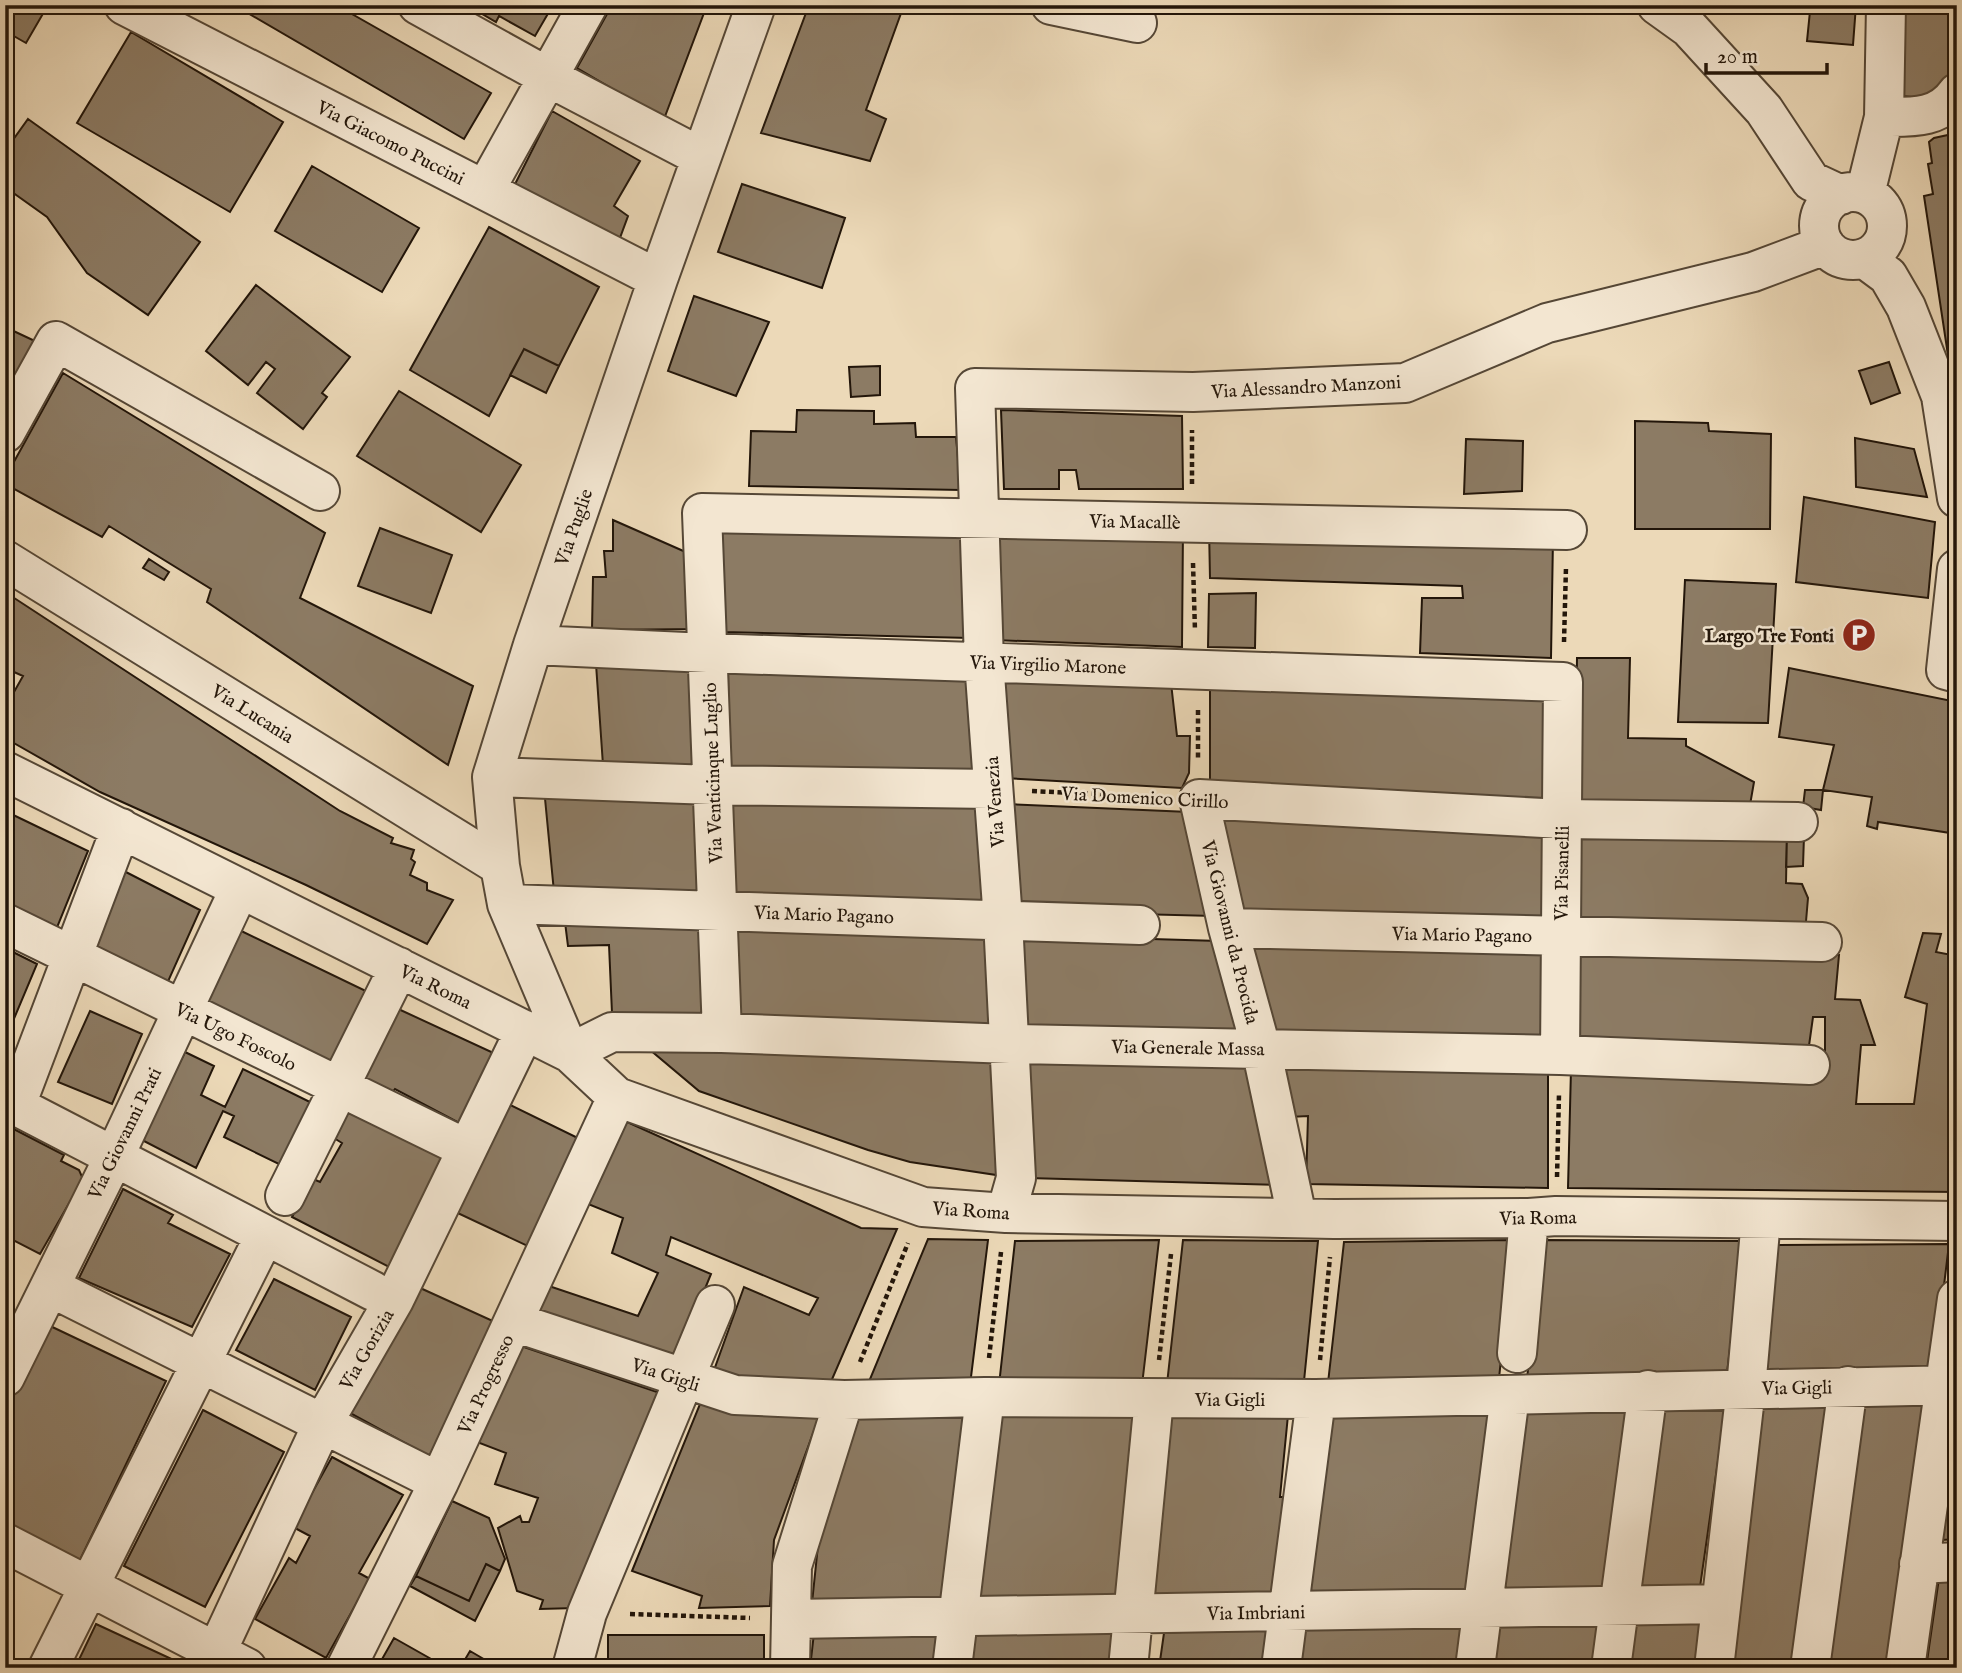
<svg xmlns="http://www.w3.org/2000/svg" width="1962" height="1673" font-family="'IM FELL English',serif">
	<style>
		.building { fill: #8c7b64; stroke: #23160a; stroke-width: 2 }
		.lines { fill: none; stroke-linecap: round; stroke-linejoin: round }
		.minor-casing { stroke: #554736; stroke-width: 42 }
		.path { stroke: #23160a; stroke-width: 4.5; stroke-dasharray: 5 3.5; stroke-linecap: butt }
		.minor { stroke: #f3e6d1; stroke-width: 38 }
		.labels { text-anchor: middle; stroke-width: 5; stroke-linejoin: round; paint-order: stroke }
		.street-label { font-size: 19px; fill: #23160a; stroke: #f3e6d1 }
		.poi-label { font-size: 19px; font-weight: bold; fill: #23160a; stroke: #f3e6d1; text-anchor: end }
	</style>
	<rect width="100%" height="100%" fill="#ecd9b8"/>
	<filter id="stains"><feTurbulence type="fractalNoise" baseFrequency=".00286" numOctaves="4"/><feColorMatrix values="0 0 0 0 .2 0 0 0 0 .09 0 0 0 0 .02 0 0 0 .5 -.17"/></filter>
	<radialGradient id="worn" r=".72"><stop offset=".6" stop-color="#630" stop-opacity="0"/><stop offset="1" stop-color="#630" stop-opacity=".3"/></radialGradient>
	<path class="building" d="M5,5H48L26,43L5,31Z
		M234,5H336L491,93L464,139Z
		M467,5H553L535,36L499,16L496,22Z
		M612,5H707L664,119L577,68Z
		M809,5H904L866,110L886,119L870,161L761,133Z
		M1808,5H1856L1853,45L1807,41L1810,11H1807Z
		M1905,5H1957V67L1934,99L1901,96Z
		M131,32L283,122L230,212L77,123Z
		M552,111L640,161L614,206L628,216L614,254L509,196Z
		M28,119L200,242L148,315L87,273L47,217L5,187V151Z
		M1957,133V415L1924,196L1933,194L1928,164L1932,163L1929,142L1934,138Z
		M312,166L419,228L382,292L275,231Z
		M742,184L845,218L822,288L718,252Z
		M489,227L599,287L559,366L524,349L489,416L410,370Z
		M256,285L350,357L322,393L327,397L303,429L257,393L275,369L266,362L248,385L206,351Z
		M694,296L769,322L736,396L668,371Z
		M5,327L37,342L5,402Z
		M524,349L559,366L546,393L510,375Z
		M1889,362L1900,393L1871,404L1859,371Z
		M880,366V395L851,397L849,367Z
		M63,373L325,533L300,598L473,686L448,765L207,602L211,589L109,526L102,537L5,484V478Z
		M399,391L521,465L481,532L357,456Z
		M797,410L874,411V424L915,423L916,437H956L961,490L749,486L751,431L796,432Z
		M1001,410L1182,416L1183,489H1079L1076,470H1059V489H1004Z
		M1635,421L1708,423L1709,431L1771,434L1770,529H1635Z
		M1855,438L1914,449L1927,497L1856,487Z
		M1466,439L1523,441L1522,491L1464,494Z
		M1804,497L1935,522L1928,598L1796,582Z
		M613,520L697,557L704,629L592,630L593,577H606L604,551H613Z
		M721,524H963L970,638L723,632Z
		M1209,527L1553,538L1551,658L1420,653L1422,598H1463L1462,586L1210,578Z
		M380,528L452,555L431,613L358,586Z
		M989,528H1183L1182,647L994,640Z
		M149,559L169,572L164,580L143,568Z
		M1685,580L1776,584L1768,723L1678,722Z
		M5,592L340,811L393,838L391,843L414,850L411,859L415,862L410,875L427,883V890L453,900L427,944L306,885L100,792L5,738V708L23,676L5,668Z
		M1256,593L1255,648L1208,647L1209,594Z
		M1577,658H1630L1628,738L1686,739V746L1754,782L1750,805L1575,803Z
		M596,664L698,668L703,768L603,765Z
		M728,668L972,677L979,778L729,770Z
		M1789,668L1957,702V834L1878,822L1877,829L1867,826L1872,797L1823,790L1834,745L1779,737Z
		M999,677L1171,683L1177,736H1190L1189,773L1182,788L1003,778Z
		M1210,684L1552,693L1551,802L1210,790Z
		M544,788L705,793L707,899L554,892Z
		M1805,790H1823L1821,810L1803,807Z
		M730,794L982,801L992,914L731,902Z
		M1005,804L1189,812L1214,916L1012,911Z
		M5,811L88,851L56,930L5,905Z
		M1217,814L1550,825V925L1242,918Z
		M1574,827L1787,832L1786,883L1802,884L1808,898L1805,933L1573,926Z
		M1787,832L1804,836L1803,866L1786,867Z
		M120,869L200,910L166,986L87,946Z
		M1957,881V938L1949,937Z
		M564,914L709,924L714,1018L612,1013L609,945L568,946Z
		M733,925L989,935L996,1032L737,1024Z
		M233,927L372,994L333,1072L199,1005Z
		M1923,933L1941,934L1936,952L1957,956V1192L1568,1188L1571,1069L1825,1073V1017H1813L1807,1060L1572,1048L1574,949L1839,955L1835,999L1860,1000L1875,1045H1861L1856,1104H1914L1927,1004L1905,997Z
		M1014,935L1219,941L1244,1040L1021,1032Z
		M1247,942L1554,945L1547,1043L1272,1040Z
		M5,948L37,964L5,1040Z
		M394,1007L500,1056L463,1125L395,1089L389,1097L358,1085Z
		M90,1011L142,1034L112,1104L58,1082Z
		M649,1049L998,1055L1003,1176L910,1162L868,1150L699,1091Z
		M185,1052L214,1066L201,1095L225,1107L243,1069L316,1105L287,1168L224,1137L234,1116L223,1111L196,1168L142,1140Z
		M1022,1058L1251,1065L1279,1185L1028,1178Z
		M1279,1065L1548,1069V1188L1306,1184L1308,1116L1289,1117Z
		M502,1101L586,1142L534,1249L447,1208Z
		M344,1109L447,1156L391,1268L292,1217L311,1178L320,1182L342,1143L329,1135Z
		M625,1121L861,1228L897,1229L830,1384L740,1386L713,1373L744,1287L809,1315L818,1298L671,1237L666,1255L711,1274L676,1360L535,1310L546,1285L638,1316L658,1273L612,1253L623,1218L588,1204Z
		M6,1125L64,1155L61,1161L79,1170L83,1179L40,1254L5,1236Z
		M123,1189L173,1215L168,1223L230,1254L192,1327L79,1278Z
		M928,1239L988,1240L970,1385L868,1384Z
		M1159,1240L1142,1385H999L1015,1241Z
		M1183,1240L1318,1241L1304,1381L1167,1384Z
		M1514,1240L1499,1378L1328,1383L1344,1242Z
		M1542,1240L1743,1241L1727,1373L1527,1379Z
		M1949,1244L1934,1368L1761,1371L1776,1245Z
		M274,1279L351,1317L315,1390L236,1350Z
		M418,1287L495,1322L434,1459L350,1413Z
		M46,1324L166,1381L80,1560L5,1524V1408Z
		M521,1346L663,1394L576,1608L540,1609L543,1600L517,1591L498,1528L520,1516L522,1522H529L538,1498L495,1484L506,1453L477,1442Z
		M1930,1402L1892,1668H1818L1855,1403Z
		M700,1404L819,1417L774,1540L770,1606L699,1608L702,1596L632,1571Z
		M1836,1404L1800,1668H1725L1756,1405Z
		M1726,1405L1700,1587H1638L1660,1406Z
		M1636,1407L1613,1588L1499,1591L1521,1408Z
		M203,1410L284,1452L205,1607L124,1566Z
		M1495,1410L1470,1593L1304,1596L1327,1413Z
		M1165,1412L1288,1415L1280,1497H1291L1280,1597L1147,1600Z
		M855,1416H969L947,1601L812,1603L822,1507Z
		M994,1416L1140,1417L1119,1598L974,1601Z
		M1957,1433V1539L1942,1540Z
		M332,1457L403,1495L359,1573L370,1579L326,1658L255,1619L289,1558L296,1563L310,1536L293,1527Z
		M452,1501L489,1518L505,1559L500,1571L486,1564L469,1601L416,1576Z
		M486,1564L500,1571L475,1621L410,1586L416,1576L469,1601Z
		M1957,1570V1668H1926L1940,1571Z
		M1715,1611L1707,1668H1627L1634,1614Z
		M1609,1615L1602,1668H1487L1494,1619Z
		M1468,1621L1462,1668H1294L1302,1626Z
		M96,1624L178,1662L175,1668H75Z
		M1120,1627L1116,1668H966L970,1628Z
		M1276,1627L1271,1668H1159L1164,1633Z
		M942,1630L939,1668H810L814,1633Z
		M608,1635H764V1668H608Z
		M394,1638L447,1668H377Z
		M470,1651L499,1668H460Z"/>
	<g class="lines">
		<g class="minor-casing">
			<path id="minor" d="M124,5L658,279
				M418,5L548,77L701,157
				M1051,5L1137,23
				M1657,5L1689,28L1764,110L1811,181L1841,195
				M1884,117C1912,117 1939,119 1957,93
				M485,190L588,5
				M1819 226a34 34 0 1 1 68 0a34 34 0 1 1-68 0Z
				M1865,194L1884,117L1886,5
				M1865,259L1888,276L1906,307L1941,396L1957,498
				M5,433L56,341L320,491
				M5,560L500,866
				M1957,569L1946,670L1957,673
				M533,645L707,653L1563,682L1560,1055
				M5,771L570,1053L617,1097L923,1207L1006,1213L1334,1219L1529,1218L1556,1216L1957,1221
				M492,777L712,785L992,789
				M507,904L1140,925
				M5,923L467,1149
				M1228,928L1822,942
				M722,1033L702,513L1567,530
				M570,1053L612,1032L722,1033L1010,1044L1560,1055L1810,1065
				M570,1053L507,904L500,866L492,777L533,645L658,279L756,5
				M5,1100L373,1291
				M16,1105L121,828
				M285,1196L399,967
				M1006,1213L1016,1178L1003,920L984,661L975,388L1193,392L1405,383L1547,323L1753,272L1825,245
				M1297,1217L1261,1048L1228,928L1199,799L1562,819L1798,822
				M50,1287L439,1482
				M514,1322L735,1395L844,1400L985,1397L1316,1399L1957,1385
				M1517,1353L1529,1218
				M5,1377L114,1157L240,888
				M5,1543L247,1668
				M1919,1564L1957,1562
				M792,1619L1721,1604
				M48,1668L265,1235
				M209,1668L323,1423L394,1300L525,1030
				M346,1668L439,1482L617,1097
				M572,1668L587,1613L715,1305
				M790,1668L792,1566L844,1400
				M952,1668L985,1397
				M1128,1668L1154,1399
				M1281,1668L1316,1399
				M1475,1668L1510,1395
				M1611,1668L1648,1390
				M1714,1668L1746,1388L1761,1219
				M1810,1668L1848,1386
				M1905,1668L1957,1299"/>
		</g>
		<path class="path" d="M1192,484V430
			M1193,563L1195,631
			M1564,642L1566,567
			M1198,710V761
			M1032,791L1159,797
			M1557,1177L1559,1094
			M989,1358L1001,1252
			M1159,1360L1171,1254
			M1320,1360L1330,1257
			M860,1362L908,1243
			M630,1614L750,1618"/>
		<use href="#minor" class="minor"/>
	</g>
	<defs>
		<g id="parking-disc" transform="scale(1.75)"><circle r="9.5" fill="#8f2418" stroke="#f3e6d1"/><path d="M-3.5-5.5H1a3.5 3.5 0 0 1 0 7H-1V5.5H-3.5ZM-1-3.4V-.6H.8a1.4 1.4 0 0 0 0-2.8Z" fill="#fff"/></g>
	</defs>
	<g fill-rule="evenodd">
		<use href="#parking-disc" x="1859" y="635"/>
	</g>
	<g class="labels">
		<g class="street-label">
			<text transform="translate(391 142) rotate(27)" y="7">Via Giacomo Puccini</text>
			<text transform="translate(1306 386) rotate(-3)" y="7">Via Alessandro Manzoni</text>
			<text transform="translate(1135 521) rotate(1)" y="7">Via Macallè</text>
			<text transform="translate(573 527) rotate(-71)" y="7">Via Puglie</text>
			<text transform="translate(1048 664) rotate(2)" y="7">Via Virgilio Marone</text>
			<text transform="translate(253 713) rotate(32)" y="7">Via Lucania</text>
			<text transform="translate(712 773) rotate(-92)" y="7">Via Venticinque Luglio</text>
			<text transform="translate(1145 797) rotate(3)" y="7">Via Domenico Cirillo</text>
			<text transform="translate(994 802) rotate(-94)" y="7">Via Venezia</text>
			<text transform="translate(1561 873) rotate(-89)" y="7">Via Pisanelli</text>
			<text transform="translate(824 914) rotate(2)" y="7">Via Mario Pagano</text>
			<text transform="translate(1231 932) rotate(76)" y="7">Via Giovanni da Procida</text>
			<text transform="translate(1462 934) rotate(1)" y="7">Via Mario Pagano</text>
			<text transform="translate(436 986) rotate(26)" y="7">Via Roma</text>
			<text transform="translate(236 1036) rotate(26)" y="7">Via Ugo Foscolo</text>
			<text transform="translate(1188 1047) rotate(1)" y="7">Via Generale Massa</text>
			<text transform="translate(124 1133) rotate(-64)" y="7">Via Giovanni Prati</text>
			<text transform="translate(971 1210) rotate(4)" y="7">Via Roma</text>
			<text transform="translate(1538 1217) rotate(-1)" y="7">Via Roma</text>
			<text transform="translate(366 1349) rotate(-60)" y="7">Via Gorizia</text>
			<text transform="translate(666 1374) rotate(18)" y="7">Via Gigli</text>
			<text transform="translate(485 1384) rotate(-65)" y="7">Via Progresso</text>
			<text transform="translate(1797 1387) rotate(-1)" y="7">Via Gigli</text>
			<text x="1230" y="1406">Via Gigli</text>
			<text transform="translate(1256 1612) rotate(-1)" y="7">Via Imbriani</text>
		</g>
		<g class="poi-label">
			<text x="1834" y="642">Largo Tre Fonti</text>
		</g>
	</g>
	<rect width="1962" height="1673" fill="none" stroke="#ecd9b8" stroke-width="28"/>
	<rect x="7" y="7" width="1948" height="1659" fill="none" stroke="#23160a" stroke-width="3.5"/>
	<rect x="14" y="14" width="1934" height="1645" fill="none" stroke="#23160a" stroke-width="2"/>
	<path d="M1706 63v10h121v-10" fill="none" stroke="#23160a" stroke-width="3.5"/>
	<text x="1717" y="63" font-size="21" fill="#23160a" stroke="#f3e6d1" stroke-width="5" paint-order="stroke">20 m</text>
	<rect width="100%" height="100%" filter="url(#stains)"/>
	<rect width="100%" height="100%" fill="url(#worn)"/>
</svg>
